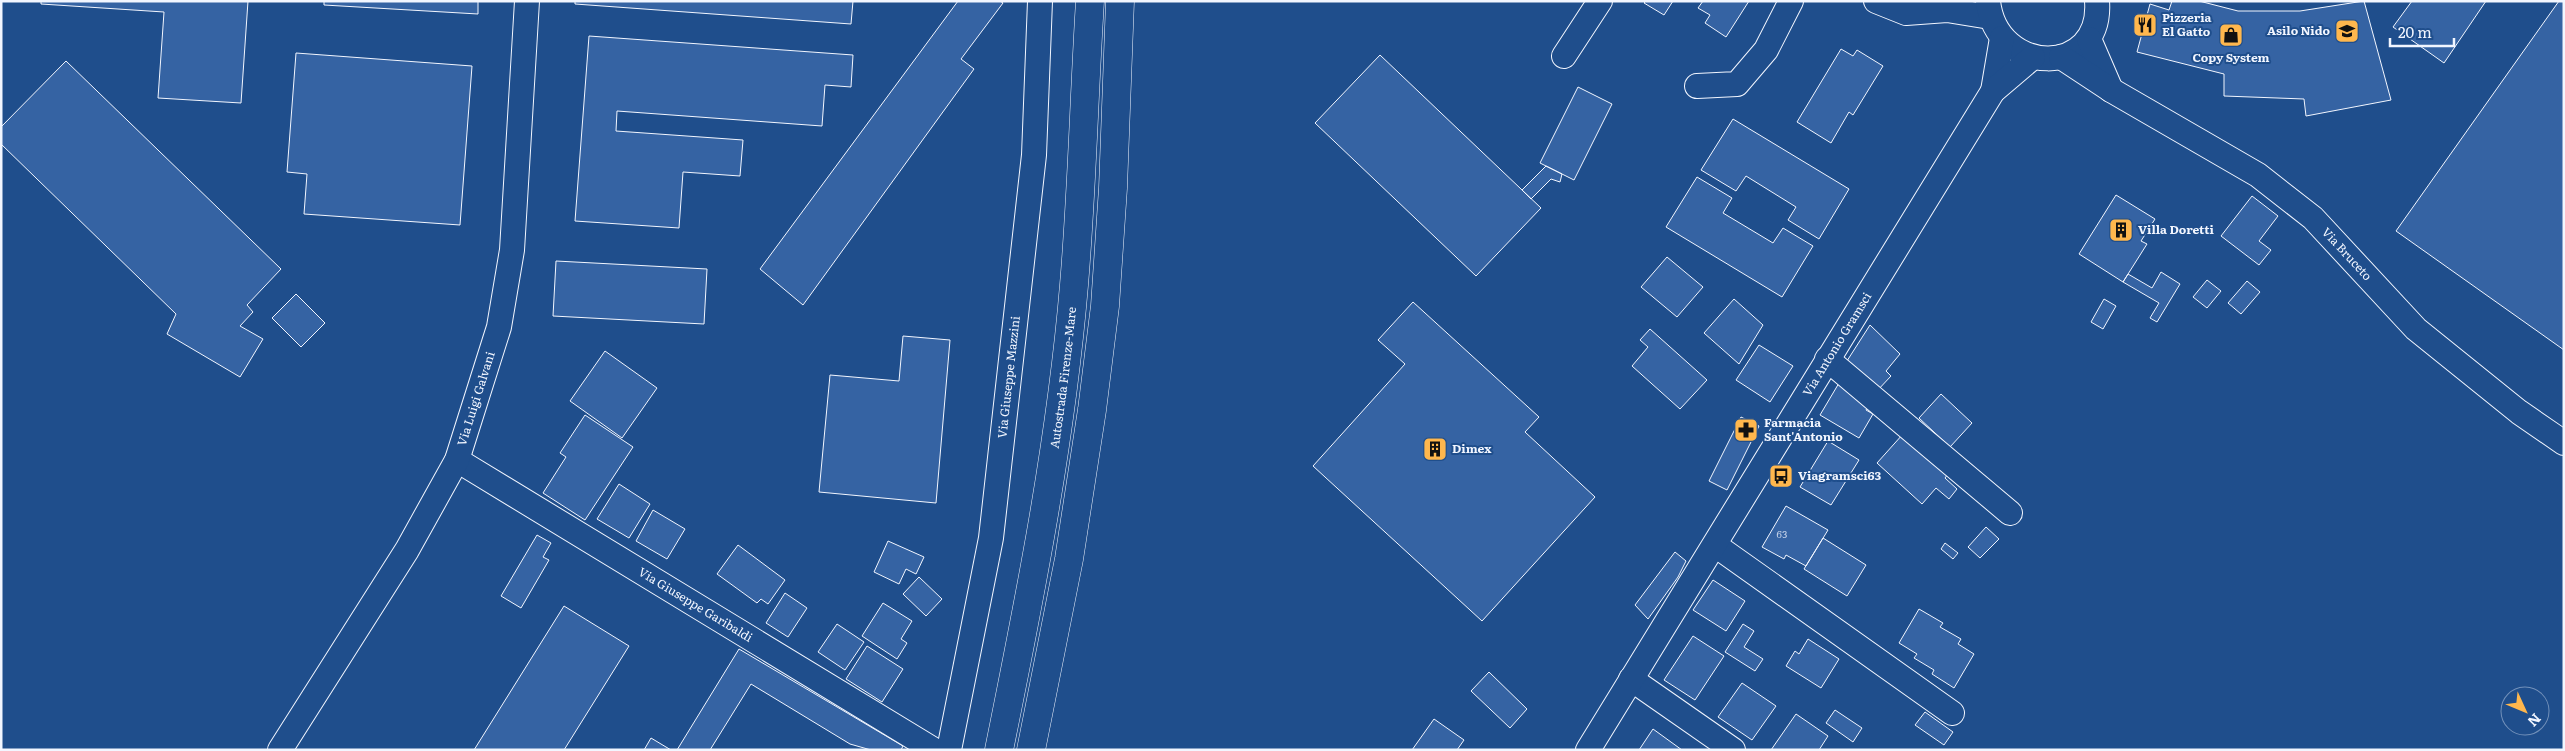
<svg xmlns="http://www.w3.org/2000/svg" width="2565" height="751" font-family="Literata,serif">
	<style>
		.building { fill: #3563a3; stroke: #f2f6ff }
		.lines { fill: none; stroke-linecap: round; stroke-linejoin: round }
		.minor-casing { stroke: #f2f6ff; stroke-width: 26 }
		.highway-casing { stroke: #f2f6ff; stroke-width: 29 }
		.minor { stroke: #1f4e8c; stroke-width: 24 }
		.highway { stroke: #1f4e8c; stroke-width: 28 }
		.labels { text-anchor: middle; stroke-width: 4; stroke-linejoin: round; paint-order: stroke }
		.number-label { font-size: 10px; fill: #c3d1e8 }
		.poi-label { font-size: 12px; font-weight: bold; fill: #f2f6ff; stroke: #1f4e8c; text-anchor: start }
		.street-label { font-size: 12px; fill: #f2f6ff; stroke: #1f4e8c }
	</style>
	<rect width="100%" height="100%" fill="#1f4e8c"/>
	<path class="building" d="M41,1H248L241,103L158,98L164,12L41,4Z
		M324,1H478V14L324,5Z
		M575,1H853L851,24L575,4Z
		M958,1H1000L1003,3L961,59L974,69L803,305L760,269Z
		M1646,1H1673L1664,15L1644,3Z
		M1703,1H1749L1726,37L1705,23L1710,15L1698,8Z
		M2172,1H2199L2238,11H2300L2364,1L2391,100L2306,116L2304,99L2224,96V74L2137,52L2150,4L2169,10Z
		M2412,1H2486L2444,63L2393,27Z
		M2559,1H2564V350L2396,231Z
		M589,36L853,55L851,87L825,85L822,126L617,111L616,131L743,140L740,176L683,172L679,228L575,221Z
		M1841,49L1853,56L1857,50L1883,66L1853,115L1849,112L1831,143L1797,122Z
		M296,53L472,66L460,225L304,214L307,174L287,172Z
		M1380,55L1541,208L1476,276L1315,123Z
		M66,61L281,269L247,305L253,312L240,326L263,339L240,377L167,334L176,314L1,144V127Z
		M1578,87L1612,104L1574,180L1540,163Z
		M1733,119L1849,189L1819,239L1788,220L1796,207L1746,176L1736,191L1701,170Z
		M1546,166L1562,174L1560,182L1551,179L1531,199L1522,190Z
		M1697,177L1732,198L1723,213L1773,243L1783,228L1813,246L1782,297L1666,227Z
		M2116,195L2155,219L2141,241L2147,244L2123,282L2079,254Z
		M2252,196L2278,216L2259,241L2271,250L2259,265L2221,236Z
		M1667,257L1703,287L1677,317L1641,287Z
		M556,261L707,269L704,324L553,316Z
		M2161,272L2180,284L2157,322L2150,318L2159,303L2123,282L2128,274L2152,288Z
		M2207,280L2221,291L2207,308L2193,297Z
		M2247,281L2260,292L2241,314L2228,303Z
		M296,294L325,323L301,347L272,318Z
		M1734,299L1763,325L1739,364L1704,333Z
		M2104,299L2116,306L2103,329L2091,322Z
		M1413,302L1539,417L1525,432L1595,497L1482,621L1313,466L1405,364L1378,340Z
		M1870,325L1900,354L1886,371L1891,376L1876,392L1845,364Z
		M1650,329L1707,380L1680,409L1632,366L1648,347L1640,340Z
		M903,336L950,340L936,503L819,492L830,375L899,381Z
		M1759,345L1793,366L1770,402L1736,380Z
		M605,351L657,388L622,438L570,401Z
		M1839,383L1870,402L1866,410L1873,414L1859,438L1820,415Z
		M1941,394L1972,423L1950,447L1919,418Z
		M585,415L633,447L585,520L543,493L566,457L560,453Z
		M1741,417L1759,426L1727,490L1709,481Z
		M1903,434L1948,474L1945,478L1957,489L1949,499L1936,488L1922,504L1877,463Z
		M1828,441L1859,460L1831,505L1800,487Z
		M619,484L650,504L629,538L597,519Z
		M1786,506L1828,530L1806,566L1786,555L1784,559L1762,547Z
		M653,510L685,529L667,559L636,541Z
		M1986,527L1999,539L1980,558L1968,547Z
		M537,535L551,543L543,557L549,560L521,608L501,596Z
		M1823,538L1866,565L1847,596L1804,569Z
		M888,541L924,557L916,574L906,569L899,584L874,572Z
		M1945,543L1958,553L1953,559L1941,549Z
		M738,545L785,580L768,604L761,599L757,603L717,574Z
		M1675,552L1686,561L1678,577L1648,619L1635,605Z
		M919,577L942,599L926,616L903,594Z
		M1713,580L1745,601L1726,631L1693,610Z
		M785,593L807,608L788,637L766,623Z
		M883,603L912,621L901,639L907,643L897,659L862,636Z
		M564,606L629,646L564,750H474Z
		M1919,609L1943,623L1940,627L1961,639L1958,644L1974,654L1954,688L1932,674L1934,670L1914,658L1917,654L1899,643Z
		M837,624L864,642L845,670L818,652Z
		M1743,624L1754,631L1744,647L1763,659L1755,671L1725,652Z
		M1693,636L1724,656L1695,700L1664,680Z
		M1808,639L1839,659L1821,688L1786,666L1795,651L1799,654Z
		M867,646L903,669L882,702L846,679Z
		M739,649L903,746L901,750H871L850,744L751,684L710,750H677Z
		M1489,672L1527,709L1510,728L1471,691Z
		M1742,683L1776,706L1752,740L1718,717Z
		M1835,710L1862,728L1853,742L1826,723Z
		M1925,712L1953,732L1944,745L1915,725Z
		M1796,714L1828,736L1819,750H1771Z
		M1434,719L1464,740L1457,750H1412Z
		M1653,729L1682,750H1639Z
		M651,738L671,750H644Z"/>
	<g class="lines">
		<g class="minor-casing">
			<g id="minor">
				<path d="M1876,1L1906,13L1947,10L1990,17"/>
				<path d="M1988,1C1996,77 2103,78 2097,1"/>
				<path d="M2089,39L2111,90"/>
				<path d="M1564,56L1600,1"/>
				<path id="s1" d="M2061,57L2111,90L2258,175L2313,218L2416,329L2519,412L2564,443"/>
				<path d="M1697,86L1737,84L1766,50L1791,1"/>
				<path d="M1993,91L2002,38"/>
				<path d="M1827,359L2010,513"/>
				<path id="s2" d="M457,460L934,750"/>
				<path d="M1715,545L1952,713"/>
				<path d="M1631,679L1733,750"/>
				<path id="s3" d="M280,750L407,550L457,460L499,327L512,250L527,1"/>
				<path id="s4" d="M949,750L991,538L1034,155L1040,1"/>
				<path id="s5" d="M1588,750L1993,91L2033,57"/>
			</g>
		</g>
		<g class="highway-casing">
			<g id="highway">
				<path id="s6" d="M999,750C1030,597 1061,441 1074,285C1082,191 1084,96 1090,1"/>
				<path d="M1031,750L1069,559L1092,410L1105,306L1113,188L1120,1"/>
			</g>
		</g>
		<use href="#minor" class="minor"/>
		<use href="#highway" class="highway"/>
	</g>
	<defs>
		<g id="restaurant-square" transform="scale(1.25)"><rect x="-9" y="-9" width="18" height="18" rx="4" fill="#ffb74d" stroke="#1f4e8c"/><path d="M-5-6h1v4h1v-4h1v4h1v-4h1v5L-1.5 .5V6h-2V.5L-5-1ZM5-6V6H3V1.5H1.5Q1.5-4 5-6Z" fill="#111"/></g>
		<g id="school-square" transform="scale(1.25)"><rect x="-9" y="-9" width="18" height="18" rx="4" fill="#ffb74d" stroke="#1f4e8c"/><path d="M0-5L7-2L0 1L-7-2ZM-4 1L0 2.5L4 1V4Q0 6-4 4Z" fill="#111"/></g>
		<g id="shop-square" transform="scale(1.25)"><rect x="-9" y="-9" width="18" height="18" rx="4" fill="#ffb74d" stroke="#1f4e8c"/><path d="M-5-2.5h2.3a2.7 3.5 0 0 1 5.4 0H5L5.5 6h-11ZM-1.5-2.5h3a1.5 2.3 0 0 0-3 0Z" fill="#111"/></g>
		<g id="building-square" transform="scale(1.25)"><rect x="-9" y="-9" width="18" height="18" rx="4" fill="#ffb74d" stroke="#1f4e8c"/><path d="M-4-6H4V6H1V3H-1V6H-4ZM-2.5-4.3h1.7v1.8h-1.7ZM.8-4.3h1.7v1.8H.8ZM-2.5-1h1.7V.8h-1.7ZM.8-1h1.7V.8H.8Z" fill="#111"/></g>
		<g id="pharmacy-square" transform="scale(1.25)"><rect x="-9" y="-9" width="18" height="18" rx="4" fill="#ffb74d" stroke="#1f4e8c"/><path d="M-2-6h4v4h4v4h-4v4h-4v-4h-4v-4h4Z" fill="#111"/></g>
		<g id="bus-square" transform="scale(1.25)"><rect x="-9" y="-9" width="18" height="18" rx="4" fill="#ffb74d" stroke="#1f4e8c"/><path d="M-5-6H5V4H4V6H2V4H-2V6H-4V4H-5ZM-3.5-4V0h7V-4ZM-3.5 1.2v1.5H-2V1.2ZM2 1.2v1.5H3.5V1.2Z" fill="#111"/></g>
	</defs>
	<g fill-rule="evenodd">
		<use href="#restaurant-square" x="2145" y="25"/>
		<use href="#school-square" x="2347" y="31"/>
		<use href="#shop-square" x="2231" y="35"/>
		<use href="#building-square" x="2121" y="230"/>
		<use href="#pharmacy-square" x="1746" y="430"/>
		<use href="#building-square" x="1435" y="449"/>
		<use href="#bus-square" x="1781" y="476"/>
	</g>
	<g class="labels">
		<g class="number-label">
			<text x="1782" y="538">63</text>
		</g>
		<g class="poi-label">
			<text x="2162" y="22">Pizzeria<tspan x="2162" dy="14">El Gatto</tspan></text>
			<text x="2330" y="35" text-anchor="end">Asilo Nido</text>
			<text x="2231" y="62" text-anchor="middle">Copy System</text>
			<text x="2138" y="234">Villa Doretti</text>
			<text x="1764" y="427">Farmacia<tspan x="1764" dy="14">Sant'Antonio</tspan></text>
			<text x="1452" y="453">Dimex</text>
			<text x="1798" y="480">Viagramsci63</text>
		</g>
		<g class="street-label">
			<text dy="4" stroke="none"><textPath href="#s1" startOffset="349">Via Bruceto</textPath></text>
			<text dy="4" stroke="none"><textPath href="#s5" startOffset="476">Via Antonio Gramsci</textPath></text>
			<text dy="4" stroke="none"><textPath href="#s4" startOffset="378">Via Giuseppe Mazzini</textPath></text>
			<text dy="4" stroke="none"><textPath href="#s6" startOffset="378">Autostrada Firenze-Mare</textPath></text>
			<text dy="4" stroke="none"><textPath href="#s3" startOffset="404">Via Luigi Galvani</textPath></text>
			<text dy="4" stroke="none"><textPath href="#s2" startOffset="279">Via Giuseppe Garibaldi</textPath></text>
		</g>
	</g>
	<rect width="2565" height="751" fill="none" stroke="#f2f6ff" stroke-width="5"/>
	<g transform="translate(2525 711) rotate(134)"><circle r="24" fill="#1f4e8c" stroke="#7391ba"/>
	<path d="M0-4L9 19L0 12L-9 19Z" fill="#ffb74d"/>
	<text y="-8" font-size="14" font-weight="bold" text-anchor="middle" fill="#f2f6ff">N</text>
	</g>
	<path d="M2390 38v8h64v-8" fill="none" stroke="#f2f6ff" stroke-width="2.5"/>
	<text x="2398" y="38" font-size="15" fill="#f2f6ff" stroke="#1f4e8c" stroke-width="4" paint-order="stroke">20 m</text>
</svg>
